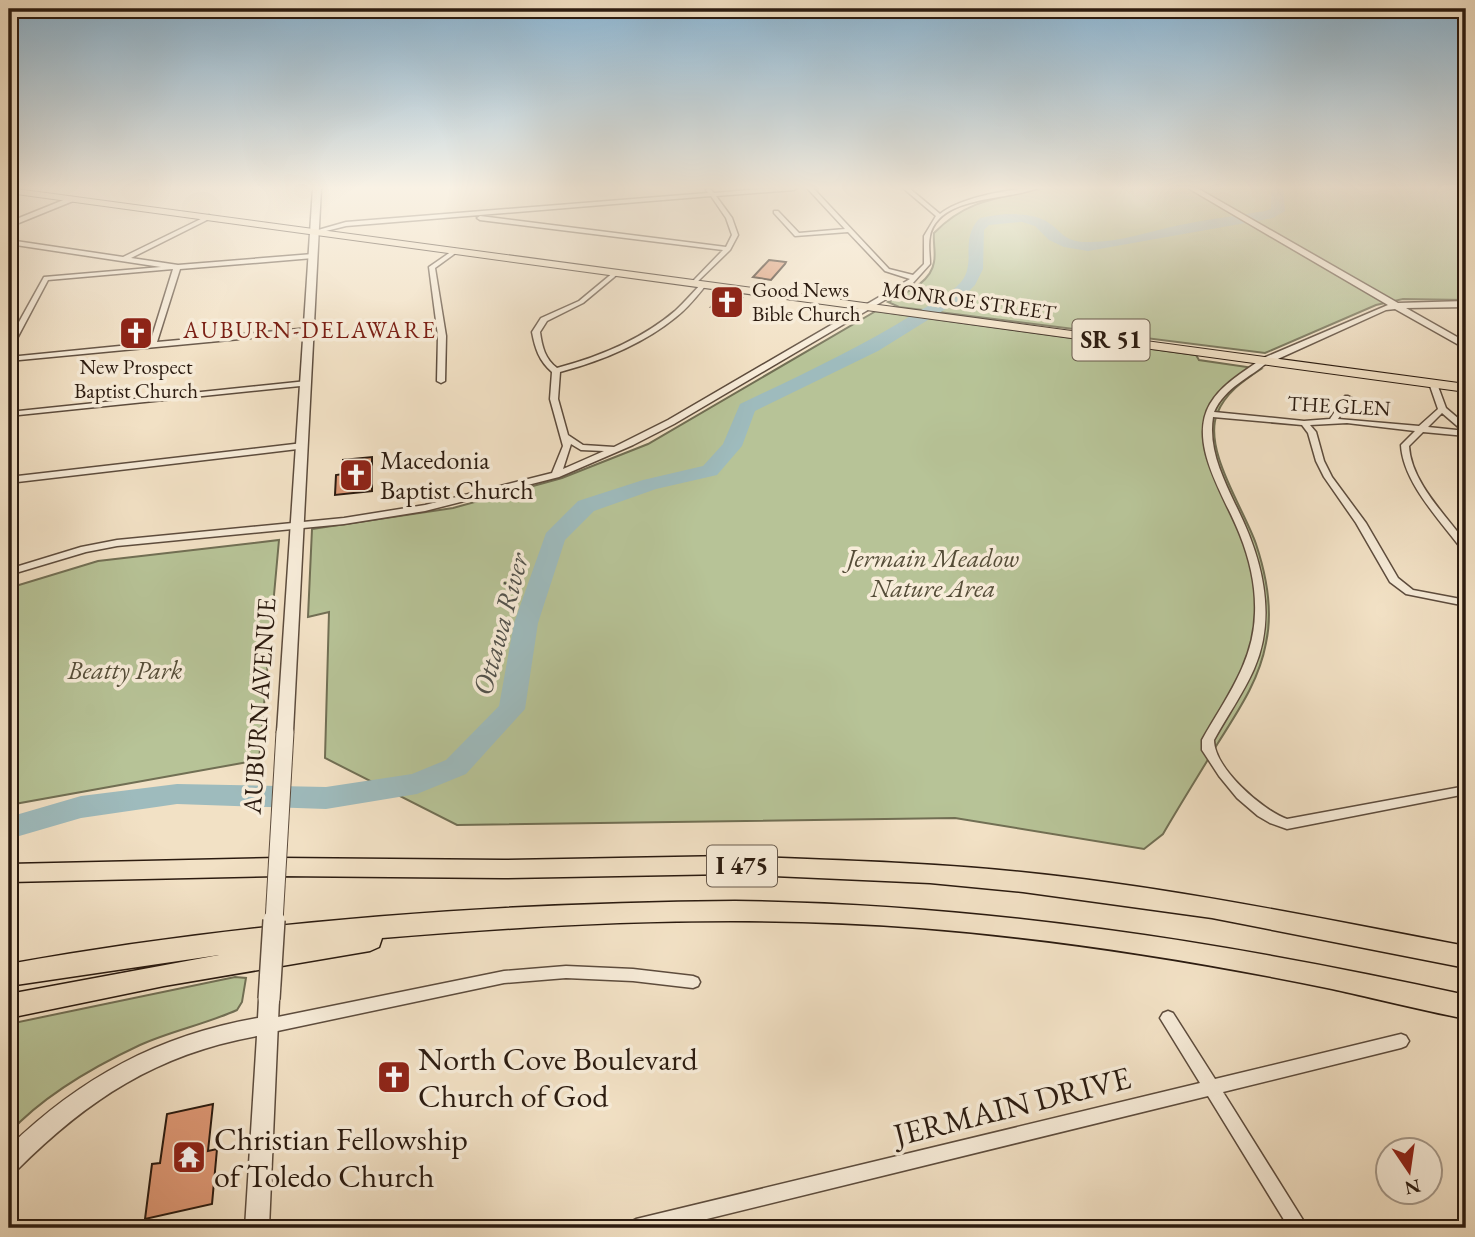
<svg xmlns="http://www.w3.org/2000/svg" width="1475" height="1237" font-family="'EB Garamond',serif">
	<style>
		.green { fill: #b7c397; stroke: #716f54; stroke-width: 2 }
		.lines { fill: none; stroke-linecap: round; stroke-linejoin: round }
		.river { fill: #9ebbbd; fill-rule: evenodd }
		.building { fill: #de9875; stroke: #2b1b10; stroke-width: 2 }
		.minor-casing { stroke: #5d4c3d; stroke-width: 3 }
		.tertiary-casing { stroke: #5d4c3d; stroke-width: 3 }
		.primary-casing { stroke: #2b1b10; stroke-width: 2 }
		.motorway-casing { stroke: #2b1b10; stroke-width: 3 }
		.minor { fill: #f7ecd9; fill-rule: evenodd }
		.tertiary { fill: #f7ecd9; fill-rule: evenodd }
		.primary { fill: #f2e1c5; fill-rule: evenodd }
		.motorway { fill: #f2e1c5; fill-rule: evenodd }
		.tertiary-bridge-far1-casing { stroke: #5d4c3d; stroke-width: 19; stroke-linecap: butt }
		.tertiary-bridge-casing { stroke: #5d4c3d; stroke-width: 24; stroke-linecap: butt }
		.tertiary-bridge-far1 { stroke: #f7ecd9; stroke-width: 17 }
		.tertiary-bridge { stroke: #f7ecd9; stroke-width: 21 }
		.labels { text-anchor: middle; stroke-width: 7; stroke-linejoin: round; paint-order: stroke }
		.far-poi-label { font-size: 21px; fill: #2b1b10; stroke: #f7ecd9; text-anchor: start }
		.far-street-label { font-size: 21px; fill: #2b1b10; stroke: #f7ecd9 }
		.far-neighbourhood-label { font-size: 23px; letter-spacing: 2px; fill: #7a1f14; stroke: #f7ecd9 }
		.shield { fill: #f7ecd9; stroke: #685a4c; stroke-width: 2 }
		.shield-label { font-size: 24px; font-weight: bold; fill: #2b1b10 }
		.poi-label { font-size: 26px; fill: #2b1b10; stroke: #f7ecd9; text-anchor: start }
		.park-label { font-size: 26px; font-style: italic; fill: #554d38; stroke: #f7ecd9 }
		.street-label { font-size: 26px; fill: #2b1b10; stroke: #f7ecd9 }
		.water-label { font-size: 28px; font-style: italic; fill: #53534d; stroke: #f7ecd9 }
		.near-poi-label { font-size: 32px; fill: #2b1b10; stroke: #f7ecd9; text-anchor: start }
		.near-street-label { font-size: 32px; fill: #2b1b10; stroke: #f7ecd9 }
	</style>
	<rect width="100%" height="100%" fill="#f2e1c5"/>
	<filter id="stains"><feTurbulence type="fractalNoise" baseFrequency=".00286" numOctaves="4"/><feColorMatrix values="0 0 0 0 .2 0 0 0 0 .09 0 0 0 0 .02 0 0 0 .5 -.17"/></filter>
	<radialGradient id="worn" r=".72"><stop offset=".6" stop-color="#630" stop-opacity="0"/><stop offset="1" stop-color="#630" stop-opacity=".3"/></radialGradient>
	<path class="green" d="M1044,188H1466V300L1403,299L1376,305L1265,353L899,307L888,302C905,293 931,283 934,262C936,253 933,243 934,233C967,199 999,198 1044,188Z
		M876,311L1196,355L1199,360L1261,369C1243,381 1225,393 1217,414C1203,450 1244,509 1256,544C1266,574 1273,611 1266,643C1259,681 1238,711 1218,743C1200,773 1181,803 1163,834L1144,849L955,818L457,825L325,758L329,612L308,617L312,529L453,508L562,478L648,444Z
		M279,540L259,760L9,805V588L98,561Z
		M235,977L246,978L242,1002L237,1010C206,1024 171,1031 140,1045C93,1067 44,1095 9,1133V1024Z"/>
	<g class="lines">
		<path class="river" d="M1271,188H1283L1285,211L1273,218L1088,251L1064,247L1049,240L1035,226L1022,222L989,225L984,230L983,269L975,285L960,300L878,351L755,411L742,446L717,475L656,489L594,511L565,540L538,623L525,709L466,774L417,794L326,809L177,804L81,818L9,839V817L81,796L177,784L326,787L412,774L446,760L499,706L514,623L546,533L578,501L643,480L703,466L723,444L740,404C799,376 857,349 912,315C929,305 948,297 961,282C977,263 959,239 980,218C999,214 1026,211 1044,220C1062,229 1061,243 1090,242C1121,242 1150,231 1180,225C1208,219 1237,216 1265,211L1271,209Z"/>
	</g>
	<path class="building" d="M769,260L786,262L785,264L771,280L753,277Z
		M720,295L742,298L733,309L711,307Z
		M146,324L140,340L125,341L131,325Z
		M372,457V491L335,495L336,475L343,474V460Z
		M213,1104L208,1151L217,1149L212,1204L145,1219L152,1164L160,1163L167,1114Z"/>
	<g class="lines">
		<g class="minor-casing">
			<path id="minor" d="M709,188L714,193L773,188H797L794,190L716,196L732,218L738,235L730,250L694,285L691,283L692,282L723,250L480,220L477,218L480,216L726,247L732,235L726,218L711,196L346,226L314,234L311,232L346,222L708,193L706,190Z
				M807,188H813L889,269L913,275L924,264V236L936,216L903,188H909L940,214C959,198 1012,188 1037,188C1007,201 939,195 930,236C928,245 930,255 930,264L912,284L674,424L633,445L559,477L425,511L344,524L117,546L86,552L9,575V569L81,547L117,540L344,518L425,505L552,473L563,446L550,399L552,372C539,361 535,348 532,332L541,318L579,301L614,272L619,273L583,303L547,321L540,332C542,347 545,359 557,368C599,357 642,339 675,311C685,302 693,292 702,283H706V285C697,296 688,308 676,317C643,344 601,361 560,372L558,399L568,435L583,445L614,447L668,420L910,279L885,271L848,232L795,236L774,213V211H778L799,233L845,229ZM571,444L581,450L604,451L563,469Z
				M209,215L212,217L211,218L131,258L178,265L313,254L316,256L313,258L180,269L157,342L310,328L314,330L313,332L9,361V357L150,343L173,269L48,280L13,346L9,348V340L44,277L161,267L9,244V240L123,257Z
				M455,249L457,250V252L435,268L446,336L445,381L441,383L437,381L438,336L429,267Z
				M1262,359L1269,361C1250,378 1225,387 1214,412L1304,421L1330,419L1345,396H1348L1352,398L1338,419L1419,426L1438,409L1429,383L1433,381H1436L1446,408L1466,425V436L1423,432L1409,446C1411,482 1445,514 1466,543V552L1463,551C1441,521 1403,483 1401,445L1415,431L1347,423L1310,425L1316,432L1324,461L1332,477L1366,523L1398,578L1413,590L1466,600V606L1406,594L1390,582L1356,523L1324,477L1316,461L1308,433L1302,425L1213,417C1208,448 1222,476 1235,504C1261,555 1278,614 1254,669C1243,694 1227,716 1214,740C1214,768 1262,810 1287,819L1466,786V794L1287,829L1270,823L1258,816L1237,798L1219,776L1204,753L1202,750V740C1225,699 1254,662 1255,613C1256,587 1250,560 1240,535C1226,498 1187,444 1210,404C1222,384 1243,372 1262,359ZM1442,413L1463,431H1466L1428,427Z
				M307,381H310V385L9,416V412Z
				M303,443L306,444V448L9,483V477Z
				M566,966L633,969L693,976L698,978L700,982L698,986L693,988L633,981L566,978L504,983L268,1033L263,1031L260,1026L263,1021L268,1019L504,971Z
				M1168,1011L1173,1013L1215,1079L1401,1034L1406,1036L1409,1041L1406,1046L1401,1048L1223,1092L1308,1228H1289L1208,1096L670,1228H627L630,1222L636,1219L1200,1083L1160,1018L1163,1013Z"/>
		</g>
		<g class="tertiary-casing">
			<path id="tertiary" d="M313,188H321L293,732L291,736H279L277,732Z
				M1188,188H1197L1398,303L1466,301V307L1406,308L1466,342V349L1395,309L1386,310L1269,363H1261V359L1388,305Z
				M71,197L78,199L9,227V222Z
				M269,991L276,993L279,999L269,1228H245L257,1036C157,1054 88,1099 17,1170L9,1173V1147C80,1078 159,1035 258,1018L259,999L262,993Z"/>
		</g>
		<g class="primary-casing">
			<path id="primary" d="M9,188L1466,384V392L9,193Z"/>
		</g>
		<g class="motorway-casing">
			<path id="motorway" d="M730,856C827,860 925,862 1021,872C1171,887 1318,918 1466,946V968L1212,918L1023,892L930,883L730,874L503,878L279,876L9,882V864L279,858L503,860Z
				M735,901C983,904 1225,942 1466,995V1019C1421,1010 1377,999 1332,989C1196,961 1058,939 920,928C740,914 561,923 382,938L379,947L370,951L164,986L9,1018V994L219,955L9,986V964C248,921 493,903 735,901Z"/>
		</g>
		<use href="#minor" class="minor"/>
		<use href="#tertiary" class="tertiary"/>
		<use href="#primary" class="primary"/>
		<use href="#motorway" class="motorway"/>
		<g class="tertiary-bridge-far1-casing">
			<path id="tertiary-bridge-far1" d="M274,922L285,732"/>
		</g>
		<g class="tertiary-bridge-casing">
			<path id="tertiary-bridge" d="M269,999L274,920"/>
		</g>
		<use href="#tertiary-bridge-far1" class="tertiary-bridge-far1"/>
		<use href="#tertiary-bridge" class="tertiary-bridge"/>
	</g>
	<linearGradient id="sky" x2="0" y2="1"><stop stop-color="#8ab7d7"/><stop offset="0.52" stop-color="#f9f2e5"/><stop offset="1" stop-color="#f9f2e5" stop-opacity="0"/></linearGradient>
	<rect width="1475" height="361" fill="url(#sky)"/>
	<defs>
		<g id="church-square" transform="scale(1.75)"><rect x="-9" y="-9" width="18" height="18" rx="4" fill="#8f2418" stroke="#f7ecd9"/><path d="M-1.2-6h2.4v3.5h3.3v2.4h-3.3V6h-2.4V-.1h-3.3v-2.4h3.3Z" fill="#fff"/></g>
		<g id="temple-square" transform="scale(1.75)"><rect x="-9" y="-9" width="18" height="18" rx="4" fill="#8f2418" stroke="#f7ecd9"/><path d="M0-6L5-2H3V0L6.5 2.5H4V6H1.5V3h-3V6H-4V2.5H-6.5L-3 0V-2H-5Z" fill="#fff"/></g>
	</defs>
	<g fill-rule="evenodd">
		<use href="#church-square" x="727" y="302"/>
		<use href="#church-square" x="136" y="333"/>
		<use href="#church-square" x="356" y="475"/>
		<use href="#church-square" x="394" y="1077"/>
		<use href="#temple-square" x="189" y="1157"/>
	</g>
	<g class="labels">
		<g class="far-poi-label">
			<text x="752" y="297">Good News<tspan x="752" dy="24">Bible Church</tspan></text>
			<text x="136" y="374" text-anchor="middle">New Prospect<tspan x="136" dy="24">Baptist Church</tspan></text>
		</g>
		<g class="far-street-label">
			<text transform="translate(969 301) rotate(8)" y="7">MONROE STREET</text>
			<text transform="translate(1339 406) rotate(3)" y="7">THE GLEN</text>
		</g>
		<g class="far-neighbourhood-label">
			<text x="310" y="338">AUBURN-DELAWARE</text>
		</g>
		<g class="shield">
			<rect x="1072.5" y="319.5" width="77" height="41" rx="5"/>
			<rect x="707" y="845.5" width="70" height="41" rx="5"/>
		</g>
		<g class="shield-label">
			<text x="1111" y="348">SR 51</text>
			<text x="742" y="874">I 475</text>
		</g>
		<g class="poi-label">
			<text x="380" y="469">Macedonia<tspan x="380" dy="30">Baptist Church</tspan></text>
		</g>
		<g class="park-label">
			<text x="933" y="567">Jermain Meadow<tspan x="933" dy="30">Nature Area</tspan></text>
			<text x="125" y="679">Beatty Park</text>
		</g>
		<g class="street-label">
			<text transform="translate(259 706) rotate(-86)" y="9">AUBURN AVENUE</text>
		</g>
		<g class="water-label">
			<text transform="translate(500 624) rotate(-75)" y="10">Ottawa River</text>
		</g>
		<g class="near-poi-label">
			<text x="418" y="1070">North Cove Boulevard<tspan x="418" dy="37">Church of God</tspan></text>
			<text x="214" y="1150">Christian Fellowship<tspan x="214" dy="37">of Toledo Church</tspan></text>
		</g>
		<g class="near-street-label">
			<text transform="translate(1012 1106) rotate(-14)" y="11">JERMAIN DRIVE</text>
		</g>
	</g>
	<rect width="1475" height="1237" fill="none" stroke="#f2e1c5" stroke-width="35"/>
	<rect x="10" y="10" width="1454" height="1216" fill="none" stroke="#2b1b10" stroke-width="3.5"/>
	<rect x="18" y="18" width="1440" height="1202" fill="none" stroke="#2b1b10" stroke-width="2"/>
	<g transform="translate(1409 1171) rotate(167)"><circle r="33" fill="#f7ecd9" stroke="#a59889" stroke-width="2"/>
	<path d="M0-5L12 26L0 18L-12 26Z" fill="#8f2418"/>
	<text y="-10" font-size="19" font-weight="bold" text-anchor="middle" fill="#2b1b10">N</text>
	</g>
	<rect width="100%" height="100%" filter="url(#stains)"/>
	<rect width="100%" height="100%" fill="url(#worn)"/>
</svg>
